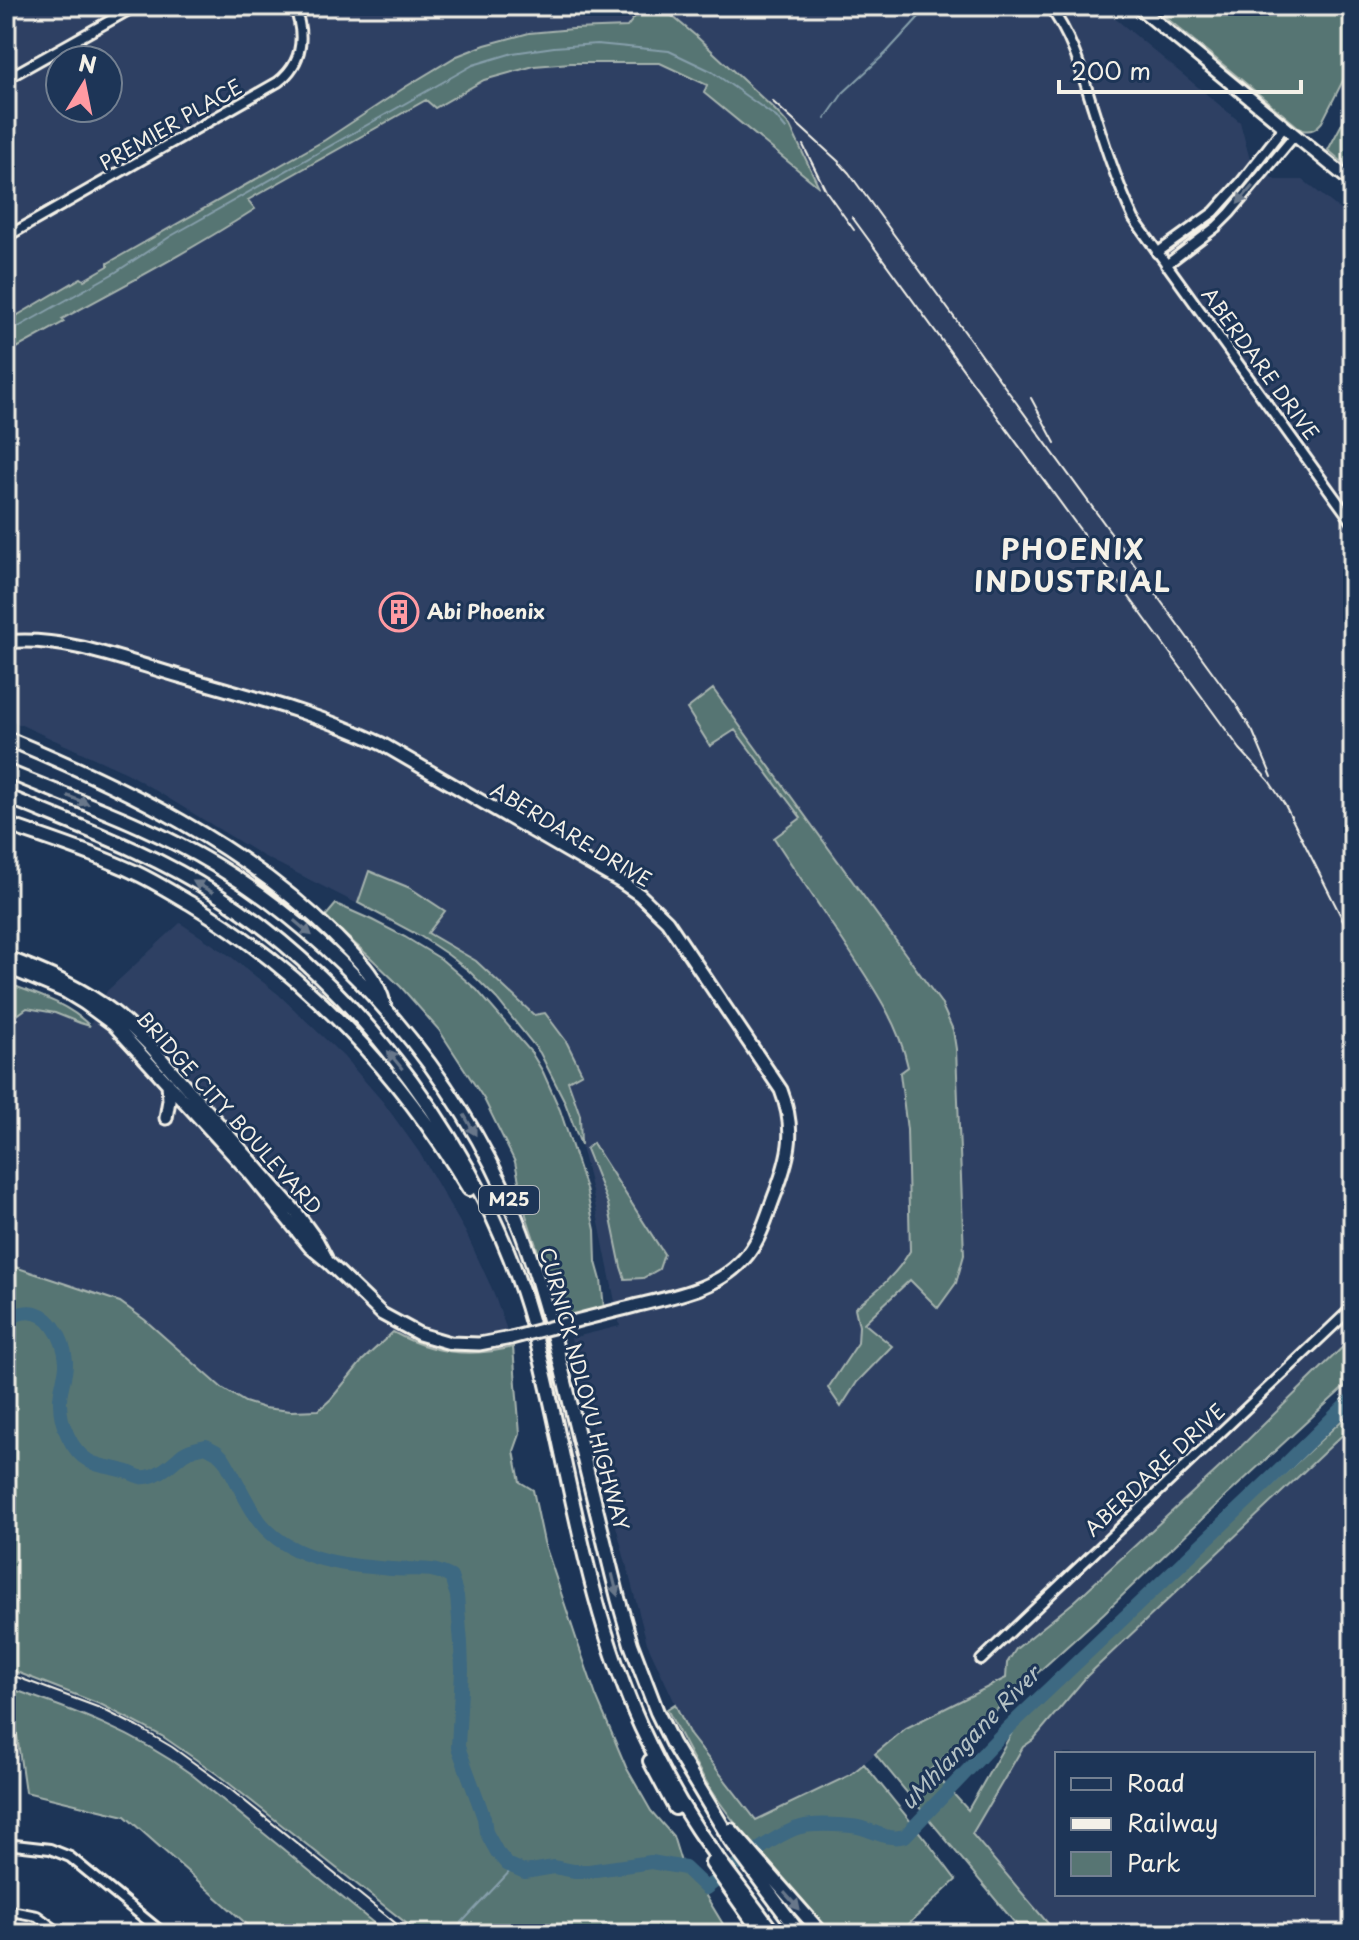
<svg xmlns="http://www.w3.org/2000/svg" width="1359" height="1940" font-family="'Playpen Sans',sans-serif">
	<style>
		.built { fill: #2e4164; fill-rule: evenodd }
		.green { fill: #577573; stroke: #a6b3ae; stroke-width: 2 }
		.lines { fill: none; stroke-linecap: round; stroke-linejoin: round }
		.stream { stroke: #869fab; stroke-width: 2 }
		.river { stroke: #3d6982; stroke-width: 14 }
		.street-casing { stroke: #f4f1e8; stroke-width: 14 }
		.secondary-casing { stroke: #f4f1e8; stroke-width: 17 }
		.primary-casing { stroke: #f4f1e8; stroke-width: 18 }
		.street { stroke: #1d3557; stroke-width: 8 }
		.secondary { stroke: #1d3557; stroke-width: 11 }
		.primary { stroke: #1d3557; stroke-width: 12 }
		.rail { stroke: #f4f1e8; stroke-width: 2 }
		.secondary-bridge-casing { stroke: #f4f1e8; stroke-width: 17; stroke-linecap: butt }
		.secondary-bridge { stroke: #1d3557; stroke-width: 11 }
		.oneway { fill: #68778a }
		.labels { text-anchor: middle; stroke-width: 6; stroke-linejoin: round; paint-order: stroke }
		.shield { fill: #1d3557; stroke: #b4b9bc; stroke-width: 2 }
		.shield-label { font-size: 18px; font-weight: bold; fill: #f4f1e8 }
		.street-label { font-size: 20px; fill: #f4f1e8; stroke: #1d3557 }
		.poi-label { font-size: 20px; font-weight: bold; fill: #f4f1e8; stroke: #1d3557; text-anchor: start }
		.water-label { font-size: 22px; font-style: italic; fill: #b4c1c4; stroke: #1d3557 }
		.district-label { font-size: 28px; font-weight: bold; letter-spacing: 2px; fill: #f4f1e8; stroke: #1d3557 }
	</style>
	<rect width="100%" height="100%" fill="#1d3557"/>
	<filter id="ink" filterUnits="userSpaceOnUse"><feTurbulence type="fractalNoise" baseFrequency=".0125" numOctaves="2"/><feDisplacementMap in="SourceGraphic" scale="16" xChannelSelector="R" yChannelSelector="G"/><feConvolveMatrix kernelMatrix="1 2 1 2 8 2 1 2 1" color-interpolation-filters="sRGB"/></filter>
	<g filter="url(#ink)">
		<path class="built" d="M6,6H1100L1240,122L1250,160L1275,180H1303L1353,220V1337L1219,1468L1074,1602L1016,1649L1007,1663V1678L906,1728L850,1775L756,1821L690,1735L647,1643L606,1488L571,1338L620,1326L597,1213L581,1145L564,1100L540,1053L497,999L470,971L421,936L263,856L127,773L6,718ZM60,60H108V108H60Z
			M180,923L230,956L278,994L343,1056L383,1102L419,1152L466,1233L492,1289L513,1347L489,1352H452L415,1343L393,1332L363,1360L331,1399L319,1410L291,1411L264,1408L245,1402L222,1388L145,1320L120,1302L6,1264V1023L27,1008L55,1013L80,1023L90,1026L107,991Z
			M1353,1425V1934H1057L972,1834L996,1791L1023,1747L1033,1740L1087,1676ZM1057,1754H1313V1894H1057Z"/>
		<path class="green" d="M643,6H660L696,36L774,109L790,126L819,187L704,93L707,85L660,63H571L534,66L484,80L435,108L426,100L248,200L255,209C193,249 127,284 62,319L64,322L6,354V322L81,278L84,280L108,266V263L325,140L407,86L457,56L485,45L529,33L573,29L627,27Z
			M1152,6H1353V61L1322,122C1316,129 1312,132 1302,130Z
			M1346,116L1352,119L1353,117V171L1328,150Z
			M713,689L941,1003L953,1030L956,1049L964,1255L956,1283L938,1308L910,1280L864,1323L892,1346L857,1382L841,1407L828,1388L858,1343L859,1326L855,1308C877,1291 896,1275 910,1251L907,1130L900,1073L908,1067C898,1020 869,981 843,941C820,907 797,873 774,838L801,818L735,730L710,746L687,709Z
			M369,871L410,888L445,911L428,933L476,961L534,1015L545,1013L566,1041L582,1073L568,1081L580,1115L581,1145L564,1100L540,1053L497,999L469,971L447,954L420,936L358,903Z
			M336,904L372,920L405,937L441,959L477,990L531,1052L543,1072L560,1110L586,1189L595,1230L596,1262L601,1280L604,1308L560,1318L526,1215L515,1162L484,1099L439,1030L401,987L371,958L325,917Z
			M6,983C36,994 67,1003 90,1026L80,1023L55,1013L27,1008L6,1023Z
			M593,1143L664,1254L659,1269L643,1278L625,1279L621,1267L608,1204L586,1149Z
			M6,1264L120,1302L145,1320L222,1388L245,1402L264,1408L291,1411L319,1410L331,1399L363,1360L393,1332C431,1353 471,1358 513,1347L520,1434L514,1451L520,1482L533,1490L544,1542L578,1644L596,1696L626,1767L651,1811L673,1836L684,1872L704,1890L706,1896L729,1934H420L217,1774L162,1736L102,1705L6,1668Z
			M1353,1337V1379L1224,1498L1104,1613L931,1769L968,1810L1014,1729L1200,1552L1353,1410V1425L1087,1676L1033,1740L1023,1747L972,1834L1057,1934H1024L875,1754L906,1728L1006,1678L1007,1663L1016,1649L1074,1602L1219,1468Z
			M6,1687C73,1710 134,1732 191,1774L387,1934H252L251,1928L125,1816L25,1792L16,1728L6,1726Z
			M675,1704L690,1735L756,1820L850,1775L864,1764L929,1844L956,1880L898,1934H833C792,1887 746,1843 712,1791C695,1765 681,1737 667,1709Z"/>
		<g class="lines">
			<path class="stream" d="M825,119L843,93L886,53L929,6
				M6,334L116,272L171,236L473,65L513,53L554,47L597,44L669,51L711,71L776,117L786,129
				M451,1934L513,1868L525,1872"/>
			<path class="river" d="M6,1322C10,1319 17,1314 22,1313C49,1307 64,1339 66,1361C67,1375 59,1389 60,1403C60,1423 71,1451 89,1461C99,1467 113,1467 124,1471C130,1472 136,1476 141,1477C157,1479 172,1463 183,1454C190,1449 198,1448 206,1446L217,1452L224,1459C235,1477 243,1496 254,1513C282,1560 342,1565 391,1569C415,1571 429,1565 451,1577L457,1596L461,1643L462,1670L458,1747L478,1801L484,1818L486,1832L497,1852L507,1864L525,1872L554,1867L574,1871H589L651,1862L685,1868L706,1888C727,1873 777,1832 801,1827C816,1823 835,1825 851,1826C871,1827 884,1842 905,1836L1008,1728L1285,1465L1353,1398"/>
			<g class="street-casing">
				<path id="street" d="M1049,6C1072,36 1082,73 1093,108C1105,146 1117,183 1134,219L1353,523
					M6,79L136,6
					M6,237L278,82C304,62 305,34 294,6
					M1157,253L1214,212L1241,182L1284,127
					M1166,265L1216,227L1230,213L1295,135
					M981,1660L1353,1307
					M6,1844L50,1849L70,1857L164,1934
					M6,1910L37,1916L61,1934"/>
			</g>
			<g class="secondary-casing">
				<path id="secondary" d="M1137,6L1353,183
					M6,642C65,636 123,660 179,676C248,696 317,713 382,744L621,882L640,895L667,921L781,1090C796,1129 790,1154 776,1192C768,1212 762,1236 748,1254C722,1288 677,1296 638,1305C616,1311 594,1316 572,1322
					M6,957C39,970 72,983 101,1003C120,1015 136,1032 152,1048L296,1212L317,1241L326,1258
					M6,967L66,992L84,1003L114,1025L249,1172L310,1247L328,1262L382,1314L419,1334L450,1343L479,1344L511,1338
					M166,1118L169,1100L168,1083"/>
			</g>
			<g class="primary-casing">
				<path id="primary" d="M6,738C124,787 244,845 335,936C355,957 378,976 384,1005
					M6,771C77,801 149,825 215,865C346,944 459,1077 516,1218C539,1276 554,1337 569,1398C585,1465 602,1531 618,1598L631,1644L657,1712L672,1743L731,1841L800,1934
					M6,796C77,826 151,852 216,894C361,986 486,1156 532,1323C568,1457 583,1599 641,1727C657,1762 676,1797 697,1829C721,1865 749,1899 774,1934
					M6,824C48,839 91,852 132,871C152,880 171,892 190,903C306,973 400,1073 469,1189
					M650,1761L675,1808
					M731,1830L822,1934
					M712,1863L762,1934"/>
			</g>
			<use href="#street" class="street"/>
			<use href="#secondary" class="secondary"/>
			<use href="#primary" class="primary"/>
			<path class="rail" d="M772,101L838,161L849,173L1235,703L1253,732L1272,777
				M803,145L826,191L854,230
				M852,217L1240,749L1269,781L1285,805L1353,940
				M1031,398L1055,443
				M6,1673L100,1708L138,1727L172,1747L230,1789L409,1934"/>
			<g class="secondary-bridge-casing">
				<path id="secondary-bridge" d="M511,1338L572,1322"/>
			</g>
			<use href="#secondary-bridge" class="secondary-bridge"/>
		</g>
		<defs><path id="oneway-solid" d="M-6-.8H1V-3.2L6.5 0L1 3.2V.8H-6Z" transform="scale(2)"/></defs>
		<g class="oneway">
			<use href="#oneway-solid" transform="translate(1245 195) rotate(130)"/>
			<use href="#oneway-solid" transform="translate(78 800) rotate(22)"/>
			<use href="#oneway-solid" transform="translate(203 887) rotate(-150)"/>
			<use href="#oneway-solid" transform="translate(303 928) rotate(40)"/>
			<use href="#oneway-solid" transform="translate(395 1060) rotate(-129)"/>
			<use href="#oneway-solid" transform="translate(470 1125) rotate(60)"/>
			<use href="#oneway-solid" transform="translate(615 1585) rotate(76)"/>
			<use href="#oneway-solid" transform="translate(792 1901) rotate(48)"/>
		</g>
	</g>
	<defs>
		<g id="building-ring" transform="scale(2)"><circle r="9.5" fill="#1d3557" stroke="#ff9aa2" stroke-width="1.5"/><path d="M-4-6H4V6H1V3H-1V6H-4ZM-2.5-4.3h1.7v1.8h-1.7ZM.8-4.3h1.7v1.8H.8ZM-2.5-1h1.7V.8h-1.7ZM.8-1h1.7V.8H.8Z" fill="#ff9aa2"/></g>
	</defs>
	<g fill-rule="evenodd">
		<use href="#building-ring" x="399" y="612"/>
	</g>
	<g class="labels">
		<rect class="shield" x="479" y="1186" width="60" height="28" rx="6"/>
		<g class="shield-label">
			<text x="509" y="1206">M25</text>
		</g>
		<g class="street-label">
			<text transform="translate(171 125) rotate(-30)" y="7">PREMIER PLACE</text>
			<text transform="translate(1260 364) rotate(54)" y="7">ABERDARE DRIVE</text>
			<text transform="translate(571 835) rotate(31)" y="7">ABERDARE DRIVE</text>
			<text transform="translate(229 1113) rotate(48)" y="7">BRIDGE CITY BOULEVARD</text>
			<text transform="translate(584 1389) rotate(75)" y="7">CURNICK NDLOVU HIGHWAY</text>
			<text transform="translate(1155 1470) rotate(-43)" y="7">ABERDARE DRIVE</text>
		</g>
		<g class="poi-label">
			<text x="427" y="619">Abi Phoenix</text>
		</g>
		<g class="water-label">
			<text transform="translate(970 1738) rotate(-46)" y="8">uMhlangane River</text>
		</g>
		<g class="district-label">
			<text x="1073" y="560">PHOENIX<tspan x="1073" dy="32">INDUSTRIAL</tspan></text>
		</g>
	</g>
	<rect width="1359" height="1940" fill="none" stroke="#1d3557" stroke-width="32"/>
	<rect x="16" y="16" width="1327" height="1908" fill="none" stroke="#f4f1e8" stroke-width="3" filter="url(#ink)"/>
	<rect x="1055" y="1752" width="260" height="144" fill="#1d3557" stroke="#738091" stroke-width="2"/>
	<rect x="1071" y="1778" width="40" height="12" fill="#1d3557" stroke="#738091" stroke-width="2"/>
	<text x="1127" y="1792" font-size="24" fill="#f4f1e8">Road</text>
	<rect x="1071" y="1818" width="40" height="12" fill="#f4f1e8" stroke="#738091" stroke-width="2"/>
	<text x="1127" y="1832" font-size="24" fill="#f4f1e8">Railway</text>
	<rect x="1071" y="1852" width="40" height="24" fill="#577573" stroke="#738091" stroke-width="2"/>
	<text x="1127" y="1872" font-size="24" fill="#f4f1e8">Park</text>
	<g transform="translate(84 84) rotate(10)"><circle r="38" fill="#1d3557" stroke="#738091" stroke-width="2"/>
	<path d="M0-6L14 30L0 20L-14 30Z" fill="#ff9aa2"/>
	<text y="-12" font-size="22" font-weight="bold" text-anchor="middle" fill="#f4f1e8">N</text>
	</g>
	<path d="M1059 80v12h242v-12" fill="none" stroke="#f4f1e8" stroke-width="4"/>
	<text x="1071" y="80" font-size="24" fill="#f4f1e8" stroke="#1d3557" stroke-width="6" paint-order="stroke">200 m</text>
</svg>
